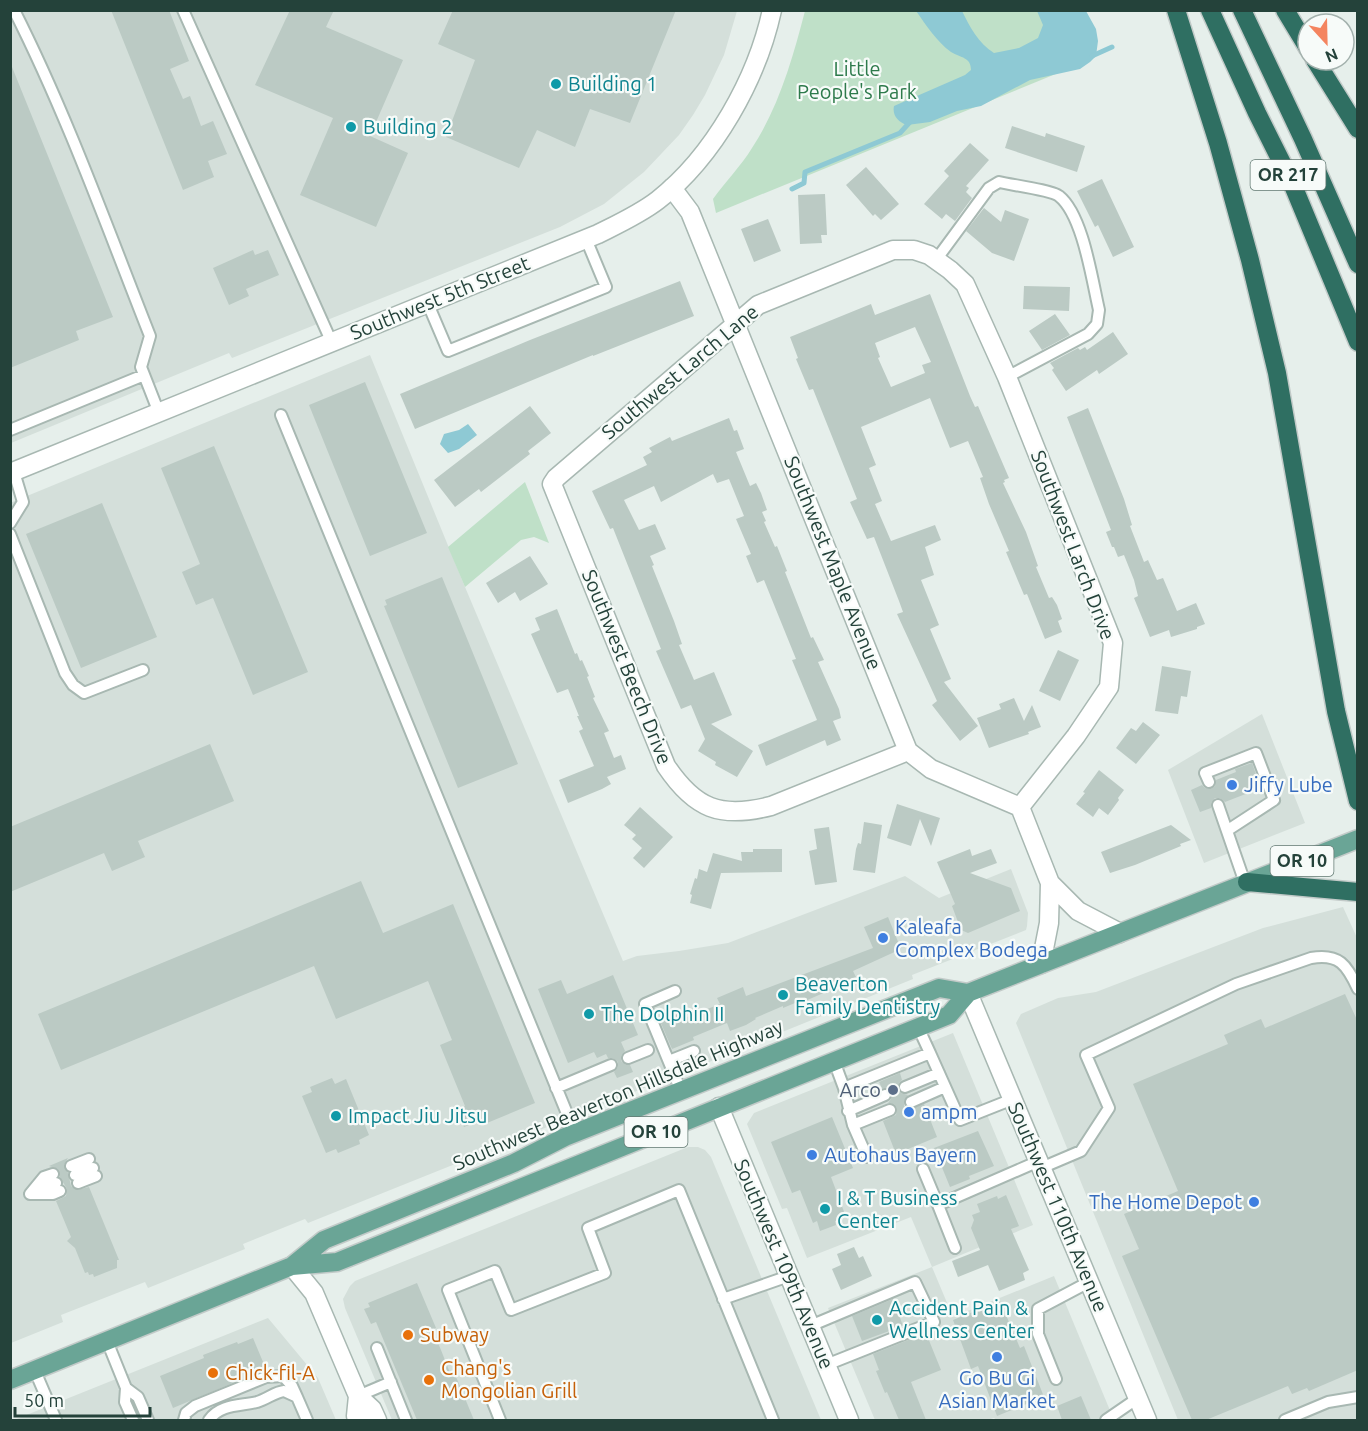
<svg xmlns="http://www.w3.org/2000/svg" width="1368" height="1431" font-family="Ubuntu,sans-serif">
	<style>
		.built { fill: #d4dfda }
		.green { fill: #bfe0c8 }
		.water { fill: #8ec9d4 }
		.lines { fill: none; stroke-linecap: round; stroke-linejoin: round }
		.stream { stroke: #8ec9d4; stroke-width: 5 }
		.building { fill: #bbcac4; fill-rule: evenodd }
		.service-casing { stroke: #a8b8b2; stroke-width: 14 }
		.minor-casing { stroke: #a8b8b2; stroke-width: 21 }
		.tertiary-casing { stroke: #a8b8b2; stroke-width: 21 }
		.primary-casing { stroke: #c2cac8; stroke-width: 21 }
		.motorway-casing { stroke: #c2cac8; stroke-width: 21 }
		.service { stroke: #fff; stroke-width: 10 }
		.minor { stroke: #fff; stroke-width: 18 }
		.tertiary { stroke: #fff; stroke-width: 18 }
		.primary { stroke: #6aa596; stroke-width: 18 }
		.motorway { stroke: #2f6f62; stroke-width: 18 }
		.culture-dot { fill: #0f9aa8; stroke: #f7fbf9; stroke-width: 2 }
		.shop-dot { fill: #3f7fe0; stroke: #f7fbf9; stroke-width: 2 }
		.service-dot { fill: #5c6f8a; stroke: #f7fbf9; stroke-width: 2 }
		.food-dot { fill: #e8710a; stroke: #f7fbf9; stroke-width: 2 }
		.labels { text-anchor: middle; stroke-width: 4.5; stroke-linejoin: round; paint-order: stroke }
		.shield { fill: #f7fbf9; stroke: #637a73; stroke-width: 1.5 }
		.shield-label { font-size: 18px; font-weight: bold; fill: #24423a }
		.park-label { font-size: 20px; fill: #2d7a4b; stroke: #f7fbf9 }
		.culture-label { font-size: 20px; fill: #0d838f; stroke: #f7fbf9; text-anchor: start }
		.street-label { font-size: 20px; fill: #24423a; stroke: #f7fbf9 }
		.shop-label { font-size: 20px; fill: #366cbe; stroke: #f7fbf9; text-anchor: start }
		.service-label { font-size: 20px; fill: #4e5e75; stroke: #f7fbf9; text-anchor: end }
		.food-label { font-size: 20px; fill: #c56008; stroke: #f7fbf9; text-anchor: start }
	</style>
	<rect width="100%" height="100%" fill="#e6efeb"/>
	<path class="built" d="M11,11H737L724,55L705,95L693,115L679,135L644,172L604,204L560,227L232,358L229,353L11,443Z
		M370,355L465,587L623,961L637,956L679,951L728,943L905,876L939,898L1011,869L1028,913L1027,926L1026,930L912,975L913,979L765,1039L762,1033L712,1053L714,1060L308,1223L305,1219L243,1244L245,1249L148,1288L145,1282L61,1315L63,1322L11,1343L10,503Z
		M1262,714L1305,823L1204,863L1168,770Z
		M1343,907L1358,940L1357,1420H1178L1016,1023L1021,1014L1058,998L1096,992L1263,928Z
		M953,1033L1033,1225L932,1267L953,1317L1054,1276L1114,1420H996L994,1418L987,1420H875L828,1308L932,1267L911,1217L807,1258L787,1208L782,1209L747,1124L754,1113Z
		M688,1147H698L705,1150L711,1157L821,1420H392L345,1308L343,1299L350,1286L355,1281Z
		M268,1318L318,1378L336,1420H14Z"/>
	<path class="green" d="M805,11H1062L1085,62L716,213L713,199C725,182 741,166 752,148C779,107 793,57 805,11Z
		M525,482L549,543L534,537L521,540L465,587L448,547Z"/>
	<path class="water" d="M916,11H962C970,27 978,43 994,53L1019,48L1038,38L1043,25L1037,11H1086L1096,29L1098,41L1096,56L1090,62L1080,69L1030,80L981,106L957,111L930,122L907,125C898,122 892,115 894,106L965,75L971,70C971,57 961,58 951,52C937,42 926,25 916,11Z
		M468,424L477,435L459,449L448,453L440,444L444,434L459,430Z"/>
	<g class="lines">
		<path class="stream" d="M1092,56L1112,47
			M792,189L804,183L805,172L900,133L910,122"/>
	</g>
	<path class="building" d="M111,10H169L189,61L170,69L183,99L190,96L201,126L213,121L227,154L208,161L214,177L183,190Z
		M290,10H334L326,27L403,60L370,136L408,153L376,227L300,195L333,118L255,85Z
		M453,10H676L630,123L590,109L575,147L537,130L519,168L446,137L475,60L438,44Z
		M10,62L113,317L76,331L79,340L10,368Z
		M1012,126L1045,137L1046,133L1085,146L1077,172L1005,148Z
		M970,143L989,160L966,186L969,188L966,192L972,198L955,221L946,214L942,219L924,204L949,176L944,171Z
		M866,167L899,204L881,220L875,214L873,216L846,185Z
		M1102,179L1134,247L1113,257L1098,225L1095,227L1077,191Z
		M825,194L827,235H821L822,243L800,244L798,195Z
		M984,208L1001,222L1005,210L1029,219L1014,261L992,253L966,231Z
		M768,219L781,251L754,262L741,229Z
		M253,250L255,255L268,250L279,275L246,289L249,296L229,305L213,268Z
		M680,281L694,316L593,356V355L415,429L400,394L530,340Z
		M1024,286L1070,287L1069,311L1023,309Z
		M930,294L970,396L975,407L978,406L1009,478L1004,480L1005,482L1003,483L1026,532L1038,566L1036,567L1049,598L1052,597L1057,605L1062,619L1058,621L1062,632L1045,639L1027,594L1024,595L1006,552L1009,551L989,504L980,478L983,477L968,441L950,448L930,398L861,427L876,465L869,468L882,501L875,504L891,541L935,525L941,540L925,547L934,575L921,580L939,625L930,629L951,679L944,682L978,726L960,741L932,705L937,701L897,614L903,612L899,601L874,537L867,539L850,502L857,499L813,389L809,390L796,359L798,358L790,337L871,304L875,315ZM915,327L931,362L922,365L925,373L891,387L878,358L880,357L875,343Z
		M1055,314L1070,335L1042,350L1029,331Z
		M1113,332L1128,354L1099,374L1097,370L1066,391L1052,370L1054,368L1050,363L1078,348L1080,350L1085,347L1087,350Z
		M365,382L427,533L370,556L309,405Z
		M530,406L551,433L528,451L530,454L481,492L479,489L455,507L434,480Z
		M1088,408L1124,499L1132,525L1130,526L1144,562L1148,560L1157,580L1163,578L1177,611L1196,603L1205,624L1197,627V629L1171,637L1169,630L1150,637L1134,598L1138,596L1134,580L1124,555L1118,557L1114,547H1112L1106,532L1111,530L1067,417Z
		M729,418L734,431L737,430L744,449L736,452L750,486L756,483L761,493L767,510L762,512L766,521L764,522L775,547L777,546L787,571L785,572L811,638L813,637L824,660L818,662L839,709L841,718L833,721L841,740L827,746L825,740L766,766L758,745L817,720L792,660L796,659L764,580L757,583L746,556L751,554L736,519L744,516L729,479L717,483L713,474L661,502L654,486L624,500L639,530L655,524L666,549L650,556L654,565L652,566L674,621L682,644L679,645L694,680L714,672L732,715L711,724L753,751L737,777L715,765L716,762L698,751L705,739L691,705L681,709L656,651L661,649L613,528L610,529L592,491L647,465L643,457L652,452L649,448L670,437L672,441Z
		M214,446L308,672L253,695L213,598L196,605L182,572L200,564L161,468Z
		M102,503L157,637L81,668L26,534Z
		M530,556L548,584L520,601L515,592L498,603L486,583Z
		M442,577L518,764L458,788L384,606L387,605L385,600Z
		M557,609L575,654L577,653L580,661L582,660L589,676L587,677L595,697L593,698L609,731L604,733L614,758L621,755L626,769L607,777L611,784L602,789L568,803L559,780L594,766L579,731L583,729L577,716H579L568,689L557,693L531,634L540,630L535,618Z
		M1058,650L1079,660L1060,701L1039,691Z
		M1162,666L1191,671L1187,697L1181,696L1178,714L1155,711Z
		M1014,698L1024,721L1032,705L1041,727L1028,732L1029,734L989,748L977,718L1001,709L999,704Z
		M1143,722L1160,735L1136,764L1116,748L1131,728L1136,731Z
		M210,744L234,801L138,841L145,857L112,871L104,853L10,892V827Z
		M1252,763L1261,788L1225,802L1220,798H1215L1211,803V808L1200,812L1191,790L1202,785L1205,788L1211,789L1215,786L1216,780L1236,772L1235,769Z
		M1099,770L1124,790L1118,798L1119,800L1108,815L1099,808L1093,817L1076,804L1085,793L1083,792Z
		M897,804L940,818L931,846L920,819L911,846L887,838Z
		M640,807L673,837L644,868L633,858L642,848L632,839L636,835L624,825Z
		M864,822L882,825L875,873L853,870L856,849L858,843L861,844Z
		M1171,825L1191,840L1180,844L1181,846L1135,865L1110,873L1101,852Z
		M829,827L837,882L815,885L809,851L817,849L814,829Z
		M753,849H782V872L721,873L711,909L690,903L692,895L690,894L695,878L697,879L699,869L707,872L713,853L742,861L741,852H753Z
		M970,849L972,856L991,849L997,863L970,873L1011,888L1020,911L968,933L961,930L952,906L955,904L937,862Z
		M361,881L383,933L453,904L535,1103L487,1123L485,1118L464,1127L457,1110L465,1106L440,1045L452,1040L428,981L336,1019L314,966L61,1070L38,1014Z
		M888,917L901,949L853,971L856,977L844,982V984L796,1005L795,1003L783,1008V1006L755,1018L756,1019L746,1025L730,1031L727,1023L693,1037L694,1040L672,1049L660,1021L680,1013L682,1019L720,1004L717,998L743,987L746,996L873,948L864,927Z
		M613,975L638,1035L621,1042L625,1051L621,1056V1061L626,1065H630L633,1072L617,1078L614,1072L618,1067V1062L613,1058H608L606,1054L597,1058L594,1052L568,1063L538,989L561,980L567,994Z
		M1345,994L1358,1022V1370L1309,1391L1307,1388L1292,1394L1288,1386L1206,1420H1192L1122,1256L1139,1249L1124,1214L1178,1191L1133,1084L1228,1044L1224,1035L1261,1019L1265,1028Z
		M900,1073L902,1080L899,1083L898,1089L901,1093L908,1095L904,1101V1106L911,1109L924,1104L937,1137L896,1154L883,1121L896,1115L897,1108L894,1104L888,1103L891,1099L892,1093L889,1089L882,1088L879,1082Z
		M332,1078L335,1084L346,1079L369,1135L359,1140L360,1144L338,1153L336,1149L326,1153L302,1096L312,1092L310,1087Z
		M832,1117L853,1168L831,1177L846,1217L835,1221L836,1225L820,1231L817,1221L813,1223L800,1190L792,1193L771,1142Z
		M978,1131L994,1166L969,1176L970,1179L950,1187L934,1148Z
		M68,1158L64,1165L68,1173L71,1186L77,1190L89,1187L119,1260H117V1268L94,1277L93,1274L89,1275L88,1272L85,1273L75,1248L67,1241L71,1237L56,1201L66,1196L67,1189L60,1177L58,1169L49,1166Z
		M1006,1195L1019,1226L1011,1229L1029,1270L1023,1273L1025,1280L999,1291L988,1265L958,1277L952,1261L980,1250L971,1228L974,1220L972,1215L980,1212L977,1204L997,1196L998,1199Z
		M854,1247L859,1258L863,1256L872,1276L841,1290L832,1269L841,1265L837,1254Z
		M417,1283L436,1328L432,1329L441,1350L450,1373L454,1372L474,1420H417L376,1322L371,1324L364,1309L370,1307L368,1303Z
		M893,1299L903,1326L862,1341L852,1316Z
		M1000,1301L1020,1348L1024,1346L1044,1397L997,1416L978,1366L971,1369L953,1320Z
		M926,1333L941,1370L911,1382L926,1420H899L887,1392L885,1393L876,1371L879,1370L873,1354Z
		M253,1338L266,1369L173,1408L160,1376L204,1358L203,1355L237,1342L238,1344Z
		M1081,1396L1091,1420H1062L1057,1406Z"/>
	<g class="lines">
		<g class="service-casing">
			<path id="service" d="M14,10C67,115 107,227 150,336L141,367L159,413
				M183,10L332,343
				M936,260L989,188L999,182C1011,185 1051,190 1059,196C1083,215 1092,280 1099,310L1097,324L1088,334L1007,377
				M428,304L448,351L606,287L586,239
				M281,415L575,1133
				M10,430L144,375
				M10,523L23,502L14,472
				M10,534L65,673L73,685L84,693L143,670
				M1209,782L1205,773L1256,753L1274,800L1228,830
				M1218,805L1245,883
				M675,991L645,1004L681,1091
				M918,1027L930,1053
				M628,1058L648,1050
				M669,1061L694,1051
				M834,1061L844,1088L930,1053L960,1120L1013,1099
				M905,1087L939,1073
				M556,1088L611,1065
				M844,1088L853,1125L867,1157
				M911,1102L945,1087
				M848,1111L885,1095
				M853,1125L890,1110
				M71,1166L89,1159
				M1041,1168L1081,1151L1109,1108L1086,1055L1236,984L1311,958C1339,953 1347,965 1358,989
				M923,1169L938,1205
				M75,1175L93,1168
				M78,1183L96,1176
				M34,1192L56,1183
				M30,1194L44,1177L53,1174
				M30,1194H53L60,1191
				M955,1248L938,1205L1039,1161
				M723,1299L789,1276
				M810,1326L915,1282L934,1322L826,1365
				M107,1341L126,1388L138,1397L148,1420
				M377,1348L406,1420
				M35,1371L56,1420
				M1056,1379L1038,1334V1309L1089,1282
				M126,1388L125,1402L133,1420
				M358,1396L391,1382
				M184,1420L186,1413L195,1406L266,1377L283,1376L292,1386L297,1397
				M209,1420C220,1404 240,1406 257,1402C267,1399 275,1392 284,1391L297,1397L307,1420
				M500,1420L448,1290L495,1271L511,1310L605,1273L588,1228L679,1190L773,1420
				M1106,1420L1138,1398
				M1285,1420L1328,1402L1358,1397"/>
		</g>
		<g class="minor-casing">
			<path id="minor" d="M672,188L690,212L908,751L931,769L1020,807L1050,883L1049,923L1041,964
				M908,751L771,806C720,819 695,809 666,766L552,484L556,478L758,305L893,250H914L929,255L950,270L965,284L1007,377L1113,643L1109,687L1076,736L1020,807
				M1050,883L1078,911L1120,933
				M719,1107L849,1420
				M292,1266L314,1293L358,1396L372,1409L377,1420
				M358,1396L356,1416L358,1420"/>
		</g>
		<g class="tertiary-casing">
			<path id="tertiary" d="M10,473L598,234C618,224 640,214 658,200C714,156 757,79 772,10
				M968,993L1147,1420"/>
		</g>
		<g class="primary-casing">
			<path id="primary" d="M292,1266L324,1240L514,1163L565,1137L939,988L968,993
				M10,1380L292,1266L337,1262L949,1015L968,993L1358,839"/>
		</g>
		<g class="motorway-casing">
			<path id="motorway" d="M1176,10L1218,143L1250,260L1277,373L1336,711L1358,801
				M1210,10L1257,113L1292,183L1358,342
				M1242,10L1303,139L1358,264
				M1285,10L1308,48
				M1315,60L1358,129
				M1247,882L1358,892"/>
		</g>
		<use href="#service" class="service"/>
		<use href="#minor" class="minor"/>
		<use href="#tertiary" class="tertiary"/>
		<use href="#primary" class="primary"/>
		<use href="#motorway" class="motorway"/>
	</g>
	<g class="culture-dot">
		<circle cx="556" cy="84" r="6"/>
		<circle cx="351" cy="127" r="6"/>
		<circle cx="783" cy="995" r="6"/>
		<circle cx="589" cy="1014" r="6"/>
		<circle cx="336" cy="1116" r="6"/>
		<circle cx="825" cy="1209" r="6"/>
		<circle cx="877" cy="1320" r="6"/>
	</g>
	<g class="shop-dot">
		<circle cx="1232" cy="785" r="6"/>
		<circle cx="883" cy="938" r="6"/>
		<circle cx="909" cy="1112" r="6"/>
		<circle cx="812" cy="1155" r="6"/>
		<circle cx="1254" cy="1202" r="6"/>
		<circle cx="997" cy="1357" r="6"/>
	</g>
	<circle class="service-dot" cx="893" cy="1090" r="6"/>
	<g class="food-dot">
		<circle cx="408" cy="1335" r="6"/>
		<circle cx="213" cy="1373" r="6"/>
		<circle cx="429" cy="1380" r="6"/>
	</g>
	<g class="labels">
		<g class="shield">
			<rect x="1250.5" y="160" width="75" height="30" rx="4.5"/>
			<rect x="1270.5" y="846" width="63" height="30" rx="4.5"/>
			<rect x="624.5" y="1117" width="63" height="30" rx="4.5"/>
		</g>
		<g class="shield-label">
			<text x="1288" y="181">OR 217</text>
			<text x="1302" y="867">OR 10</text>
			<text x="656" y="1138">OR 10</text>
		</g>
		<g class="park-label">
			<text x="857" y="76">Little<tspan x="857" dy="23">People's Park</tspan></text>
		</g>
		<g class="culture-label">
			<text x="568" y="91">Building 1</text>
			<text x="363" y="134">Building 2</text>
			<text x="795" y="991">Beaverton<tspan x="795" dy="23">Family Dentistry</tspan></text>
			<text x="601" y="1021">The Dolphin II</text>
			<text x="348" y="1123">Impact Jiu Jitsu</text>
			<text x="837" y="1205">I &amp; T Business<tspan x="837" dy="23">Center</tspan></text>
			<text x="889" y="1315">Accident Pain &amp;<tspan x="889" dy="23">Wellness Center</tspan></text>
		</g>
		<g class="street-label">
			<text transform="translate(440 298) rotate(-22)" y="7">Southwest 5th Street</text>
			<text transform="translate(680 372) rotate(-40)" y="7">Southwest Larch Lane</text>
			<text transform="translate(1073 545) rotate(69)" y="7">Southwest Larch Drive</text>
			<text transform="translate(833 563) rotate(68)" y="7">Southwest Maple Avenue</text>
			<text transform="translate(627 667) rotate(68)" y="7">Southwest Beech Drive</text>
			<text transform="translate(618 1095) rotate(-23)" y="7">Southwest Beaverton Hillsdale Highway</text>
			<text transform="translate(1058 1207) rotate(67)" y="7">Southwest 110th Avenue</text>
			<text transform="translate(784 1264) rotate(67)" y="7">Southwest 109th Avenue</text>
		</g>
		<g class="shop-label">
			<text x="1244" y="792">Jiffy Lube</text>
			<text x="895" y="934">Kaleafa<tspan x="895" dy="23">Complex Bodega</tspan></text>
			<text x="921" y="1119">ampm</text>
			<text x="824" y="1162">Autohaus Bayern</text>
			<text x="1242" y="1209" text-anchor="end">The Home Depot</text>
			<text x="997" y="1385" text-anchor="middle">Go Bu Gi<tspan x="997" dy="23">Asian Market</tspan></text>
		</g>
		<g class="service-label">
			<text x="881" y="1097">Arco</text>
		</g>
		<g class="food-label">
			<text x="420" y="1342">Subway</text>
			<text x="441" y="1375">Chang's<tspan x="441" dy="23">Mongolian Grill</tspan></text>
			<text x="225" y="1380">Chick-fil-A</text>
		</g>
	</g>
	<rect width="1368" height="1431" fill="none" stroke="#24423a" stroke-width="24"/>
	<g transform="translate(1326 42) rotate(158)"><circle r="28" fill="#f7fbf9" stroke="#a3b1ad" stroke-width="1.5"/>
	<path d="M0-4.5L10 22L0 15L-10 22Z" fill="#f4845f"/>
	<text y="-9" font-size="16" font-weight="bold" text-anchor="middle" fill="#24423a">N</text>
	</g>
	<path d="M15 1407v9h135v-9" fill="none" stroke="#24423a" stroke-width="3"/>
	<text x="24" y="1407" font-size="18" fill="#24423a" stroke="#f7fbf9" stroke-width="4.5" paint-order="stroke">50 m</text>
</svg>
